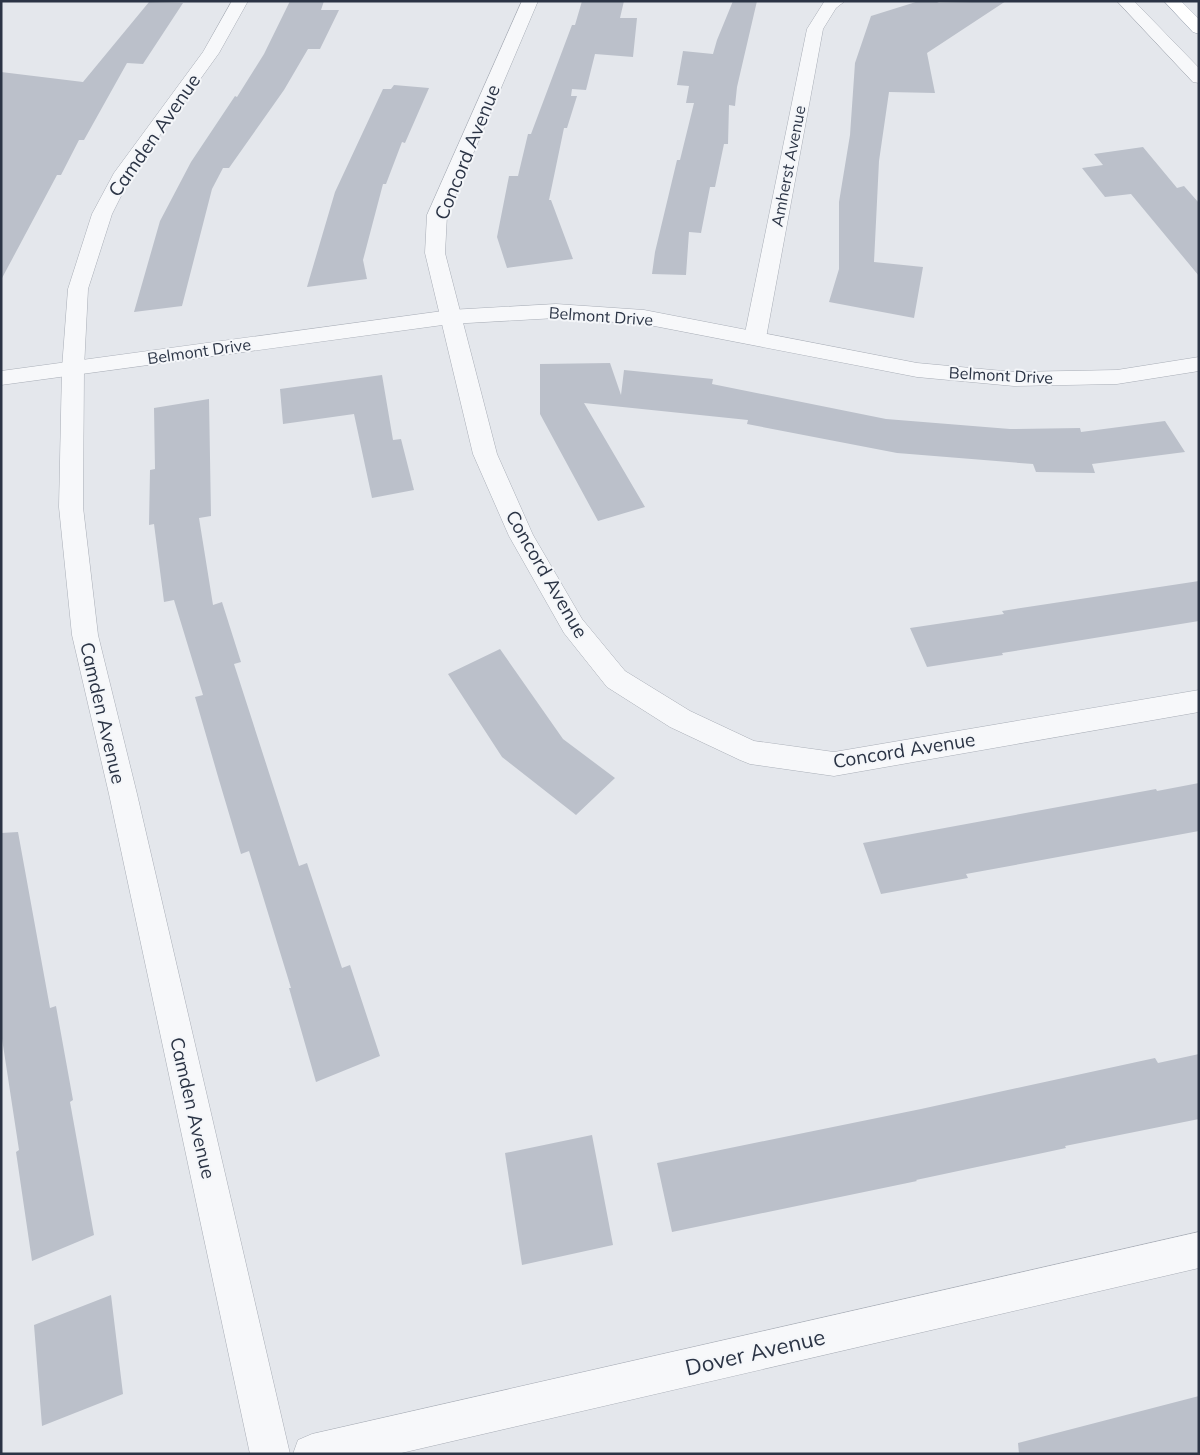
<svg xmlns="http://www.w3.org/2000/svg" width="1200" height="1455" font-family="Mulish,sans-serif">
	<style>
		.building { fill: #bbc0ca }
		.lines { fill: none; stroke-linecap: round; stroke-linejoin: round }
		.minor-casing { stroke: #a9aeb7; stroke-width: 1 }
		.tertiary-casing { stroke: #a9aeb7; stroke-width: 1 }
		.primary-casing { stroke: #a3abb8; stroke-width: 1 }
		.minor { fill: #f7f8fa; fill-rule: evenodd }
		.tertiary { fill: #f7f8fa; fill-rule: evenodd }
		.primary { fill: #fff; fill-rule: evenodd }
		.labels { text-anchor: middle; stroke-width: 4; stroke-linejoin: round; paint-order: stroke }
		.far-street-label { font-size: 16px; fill: #2b3445; stroke: #f4f6f9 }
		.street-label { font-size: 19px; fill: #2b3445; stroke: #f4f6f9 }
		.near-street-label { font-size: 22px; fill: #2b3445; stroke: #f4f6f9 }
	</style>
	<rect width="100%" height="100%" fill="#e4e7ec"/>
	<path class="building" d="M290,1H324L321,10H339L320,49H308L284,90L229,168H223L212,189L182,306L134,312L160,221L191,162L235,96L237,97L264,54Z
		M582,1H624L620,18H637L633,57L595,54L586,90L572,89L571,96H577L567,128H564L549,200H551L573,259L507,268L497,237L509,176H518L528,134H531L572,25H575Z
		M733,1H757L737,87L735,106L729,105L728,144H724L715,187H710L701,233L689,232L686,275L652,274L655,252L677,160H680L694,103H686L689,86L677,85L683,51L713,54L717,40Z
		M919,1H935L939,3L1006,1L927,53L935,93L889,92L879,161L874,262L923,267L914,318L829,302L839,269V202L850,135L855,63L871,16Z
		M149,2L183,3L143,64L127,63L84,140H79L61,175H57L1,280V72L83,82Z
		M394,85L429,88L405,143L402,142L386,184H383L363,260L367,279L307,287L335,192L383,89H391Z
		M1143,147L1177,188L1184,186L1199,203V276L1131,194L1105,197L1082,168L1103,165L1094,154Z
		M610,363L621,395L624,370L713,379L712,384L886,419L1010,429L1080,428L1081,432L1165,421L1185,452L1092,464L1095,473L1036,472L1033,464L897,453L747,424L748,420L584,403L645,507L598,521L540,414V364Z
		M382,375L393,440L401,439L414,490L372,498L354,414L283,424L280,389Z
		M209,399L211,516L199,518L213,605L222,602L241,662L234,664L299,866L307,863L342,968L350,965L380,1056L316,1082L289,988H291L249,851L241,854L219,780L195,697L203,695L174,600L164,602L154,524L149,525L150,470L155,469L154,408Z
		M1199,581V621L1002,653L1003,655L927,667L910,628L1004,614L1002,611Z
		M500,649L563,739L615,778L576,815L502,757L448,674Z
		M1199,783V831L966,874L968,878L881,894L863,843L1156,789L1157,791Z
		M18,832L50,1008L56,1006L73,1100L70,1102L94,1235L32,1261L16,1152L19,1150L1,1032V833Z
		M1199,1054V1119L1065,1146L1066,1148L916,1180L917,1181L672,1232L657,1163L921,1109L1155,1058L1158,1063Z
		M592,1135L613,1245L522,1265L505,1153Z
		M111,1295L123,1394L42,1426L34,1325Z
		M1199,1396V1454H1019L1018,1443Z"/>
	<g class="lines">
		<g class="minor-casing">
			<path id="minor" d="M232,1H248L219,53L132,174L112,214L88,289L84,368L83,507L98,635L137,794L290,1454H250L109,794L72,635L59,507L62,368L68,289L92,214L114,173L203,52Z
				M522,1H538L447,215L445,253L497,454L533,535L582,619L625,671L690,711L754,741L834,752L1199,690V712L834,776L750,764L740,760L670,727L607,687L564,633L509,536L473,454L425,253L427,215Z
				M845,1L836,8L823,29L766,338L763,343L755,345L747,343L744,338L807,29L824,2Z
				M1117,1H1134L1199,68V83L1193,82Z
				M1199,1232V1268L397,1454H293L298,1440L312,1434Z"/>
		</g>
		<g class="tertiary-casing">
			<path id="tertiary" d="M556,304L644,310L917,363L1014,372L1117,370L1199,357V371L1117,384L1014,386L917,377L644,324L556,318L450,324L1,385V371L450,310Z"/>
		</g>
		<g class="primary-casing">
			<path id="primary" d="M1164,1H1181L1199,19V34L1193,32Z"/>
		</g>
		<use href="#minor" class="minor"/>
		<use href="#tertiary" class="tertiary"/>
		<use href="#primary" class="primary"/>
	</g>
	<g class="labels">
		<g class="far-street-label">
			<text transform="translate(788 166) rotate(-79)" y="6">Amherst Avenue</text>
			<text transform="translate(601 316) rotate(4)" y="6">Belmont Drive</text>
			<text transform="translate(199 351) rotate(-8)" y="6">Belmont Drive</text>
			<text transform="translate(1001 375) rotate(3)" y="6">Belmont Drive</text>
		</g>
		<g class="street-label">
			<text transform="translate(154 135) rotate(-55)" y="7">Camden Avenue</text>
			<text transform="translate(467 152) rotate(-68)" y="7">Concord Avenue</text>
			<text transform="translate(547 574) rotate(60)" y="7">Concord Avenue</text>
			<text transform="translate(103 713) rotate(77)" y="7">Camden Avenue</text>
			<text transform="translate(904 750) rotate(-9)" y="7">Concord Avenue</text>
			<text transform="translate(193 1108) rotate(77)" y="7">Camden Avenue</text>
		</g>
		<g class="near-street-label">
			<text transform="translate(755 1352) rotate(-13)" y="8">Dover Avenue</text>
		</g>
	</g>
	<rect width="1200" height="1455" fill="none" stroke="#2b3445" stroke-width="5"/>
</svg>
